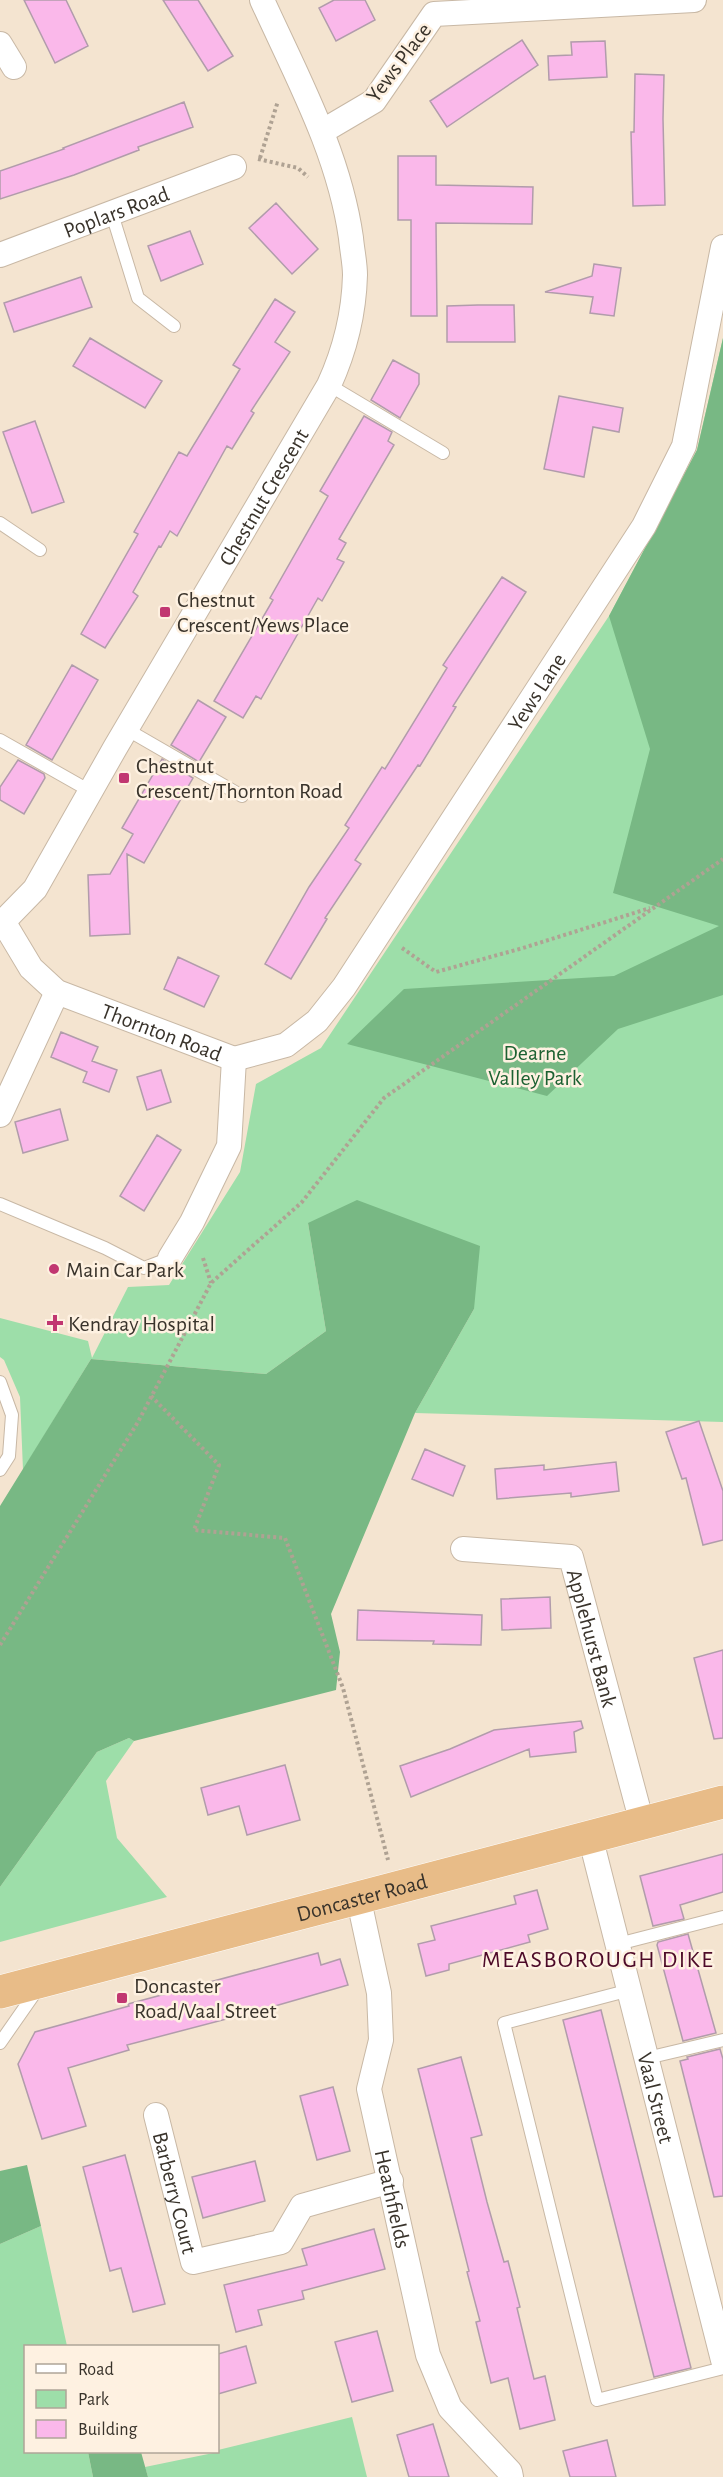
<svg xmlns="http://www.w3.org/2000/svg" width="723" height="2477" font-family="'Alegreya Sans',sans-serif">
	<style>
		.green { fill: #9ddea9 }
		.forest { fill: #78b884 }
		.building { fill: #fab8ea; stroke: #b19cab; stroke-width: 1.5 }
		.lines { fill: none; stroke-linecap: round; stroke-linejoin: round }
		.service-casing { stroke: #c8b8a5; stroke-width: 14 }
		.minor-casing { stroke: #c8b8a5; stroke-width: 26 }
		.trunk-casing { stroke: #fff; stroke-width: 34 }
		.path { stroke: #afa293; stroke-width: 4; stroke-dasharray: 3 3; stroke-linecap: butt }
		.service { stroke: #fff; stroke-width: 12 }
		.minor { stroke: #fff; stroke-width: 24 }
		.trunk { stroke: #e8bc88; stroke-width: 33 }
		.poi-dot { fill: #c13771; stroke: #fef1e1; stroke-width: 2 }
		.labels { text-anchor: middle; stroke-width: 5; stroke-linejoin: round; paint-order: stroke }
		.street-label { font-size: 22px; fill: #39332b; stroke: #fef1e1 }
		.poi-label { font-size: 22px; fill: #39332b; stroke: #fef1e1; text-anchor: start }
		.park-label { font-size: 22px; fill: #1c6131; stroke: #fef1e1 }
		.neighbourhood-label { font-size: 24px; letter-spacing: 1.5px; fill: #4d0a28; stroke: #fef1e1 }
	</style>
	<rect width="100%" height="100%" fill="#f4e4d0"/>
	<path class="green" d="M723,338V1422L415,1413L474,1309L308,1223L326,1331L266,1374L91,1359L23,1470L20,1397L4,1360L0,1357V1318L88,1341L92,1358L128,1287L169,1285L240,1172L256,1084L321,1048L609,616L697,450Z
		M129,1738L134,1741L106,1781L117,1838L167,1897L0,1942V1887L97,1752Z
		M41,2226L67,2346H26V2452H88L93,2477H0V2244Z
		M352,2417L367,2477H148L145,2467L218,2452V2450Z"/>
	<path class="forest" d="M723,338V995L618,1029L547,1096L347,1044L404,989L614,976L719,926L613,893L650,749L609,616L697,450Z
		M357,1200L480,1246L474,1309L415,1413L331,1614L340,1652L336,1690L134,1741L129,1738L97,1752L0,1887V1506L91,1359L266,1374L326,1331L308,1223Z
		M27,2165L41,2226L0,2244V2171Z
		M88,2452H141L148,2477H93Z"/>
	<path class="building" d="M24,0H66L88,46L55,63Z
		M163,0H198L233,56L208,71Z
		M334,0H365L375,20L336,41L319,8Z
		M522,40L538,65L447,127L430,101Z
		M605,41L607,77L549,80L548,56L572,55L571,42Z
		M635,74L664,75L663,119L665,205L633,206L631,132H634Z
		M184,102L193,127L138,147L139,150L74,175L0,199V171L64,149L63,148Z
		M398,156H436V185L533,187L532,224L436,223L437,316H411V220H398Z
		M276,203L318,249L292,274L249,228Z
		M190,231L203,264L161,281L148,246Z
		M594,264L621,268L614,316L590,313L593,297L545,292L592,276Z
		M81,277L92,307L14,332L4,303Z
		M275,299L295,312L275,342L290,352L251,411L254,413L232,449L227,446L177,536L170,531L161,547L159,546L133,592L138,596L105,648L81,634L138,534L134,532L179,452L187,456L240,369L233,365Z
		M478,305H514L515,342H447V306Z
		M90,338L162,381L145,408L73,366Z
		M393,360L419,374V384L400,418L371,400Z
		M559,396L623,408L619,432L593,427L584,477L544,469Z
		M364,416L392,432L388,441L394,445L339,539L346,543L337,559L344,562L322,601L318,598L261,699L256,696L243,718L214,701L273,600L270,598L328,496L320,491Z
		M35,421L64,502L32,513L3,432Z
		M502,577L526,592L453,706L456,707L420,766L418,765L355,860L361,864L325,918L327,919L291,979L265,964L309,887L349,828L345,825L382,767L385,769L447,668L443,665Z
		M72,665L98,680L52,760L26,745Z
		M198,700L226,717L199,762L171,745Z
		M162,759L193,778L144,863L127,854L130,934L90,936L88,875L110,874L133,834L122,828Z
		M18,760L44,774L45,778L24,814L0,800V787Z
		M178,957L219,976L204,1007L164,989Z
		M61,1032L98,1047L92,1061L117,1070L109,1092L83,1082L87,1072L51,1057Z
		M161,1070L171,1102L147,1110L137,1077Z
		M60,1109L68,1140L23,1153L15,1122Z
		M157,1135L181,1150L144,1211L120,1196Z
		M699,1421L723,1491V1540L703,1545L686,1478L682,1479L666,1432Z
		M425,1449L465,1466L453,1496L412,1479Z
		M616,1462L619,1491L571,1497V1493L497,1499L495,1469L544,1465V1470Z
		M550,1597L551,1628L502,1630L501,1599Z
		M358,1610L482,1615L481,1645L433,1644L434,1641L357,1640Z
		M723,1650V1738L714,1739L694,1658Z
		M581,1721L583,1728L574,1732L576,1752L530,1757L529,1749L411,1797L400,1766L450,1749L494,1730Z
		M285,1765L300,1820L247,1835L239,1806L208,1815L201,1788Z
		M723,1854V1892L680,1905L684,1919L653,1926L640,1876Z
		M537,1890L548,1929L528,1935L530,1942L449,1964V1970L426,1976L418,1944L435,1940L431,1926L516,1904L514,1896Z
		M688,1934L716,2033L683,2041L657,1945L658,1942Z
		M318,1953L321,1965L340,1959L348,1985L261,2010L127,2045L129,2050L68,2068L86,2126L42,2139L18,2064L35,2032L129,2006L128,2004Z
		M601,2010L691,2368L654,2377L563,2020Z
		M720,2049L723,2059V2196L714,2197L680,2061L688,2059L687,2057Z
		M461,2057L482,2135L471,2138L487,2202L504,2262L508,2261L520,2307L517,2308L534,2379L545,2376L555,2420L520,2429L508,2378L491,2383L476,2322L480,2321L467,2272L469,2271L418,2069Z
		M333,2087L350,2151L317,2160L300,2096Z
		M125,2155L165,2304L133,2312L121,2268L110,2271L83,2167Z
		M255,2161L265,2201L203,2218L192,2177Z
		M374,2229L385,2269L302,2291L304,2299L258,2310L262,2325L236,2332L224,2285L307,2265L302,2249Z
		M377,2331L393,2391L352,2402L335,2342Z
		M246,2346L256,2383L218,2394V2354Z
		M433,2424L449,2477H409L397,2435Z
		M607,2440L616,2477H570L563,2451Z"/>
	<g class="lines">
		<g class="service-casing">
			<path id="service" d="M112,214L138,298L174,326
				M329,385L443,453
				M0,523L40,550
				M126,729L242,796
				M0,740L90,791
				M0,1204L105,1248L144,1268L170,1258
				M0,1382L12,1415L9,1456L0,1470
				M618,1944L723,1917
				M630,1990L504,2023L597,2400L723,2368
				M0,2043L37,1990
				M647,2058L723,2040"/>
		</g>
		<g class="minor-casing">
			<g id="minor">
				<path d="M0,44L14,67"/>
				<path d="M323,131L374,101L434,14L694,0"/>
				<path id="s1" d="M0,255L234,167"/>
				<path id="s2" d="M4,923L31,968L57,992L234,1059"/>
				<path id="s3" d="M0,925L35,889L115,748L329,385C345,350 354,313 355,275C355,263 352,250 351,238C339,153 297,77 262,0"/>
				<path id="s4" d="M234,1059L286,1045L317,1021L344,987L644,526L684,446L723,247"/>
				<path d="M0,1115L57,992"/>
				<path d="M170,1258L192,1222L229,1146L234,1059"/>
				<path id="s5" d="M463,1549L571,1557L642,1823"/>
				<path id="s6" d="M590,1836L723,2360"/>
				<path id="s7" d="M358,1896L379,1993L381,2040L369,2089L428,2355L450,2408L510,2472L511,2477"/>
				<path id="s8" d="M156,2115L193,2262L281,2242L302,2206L391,2181"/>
			</g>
		</g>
		<g class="trunk-casing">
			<g id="trunk">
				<path id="s9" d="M0,1992L723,1802"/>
			</g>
		</g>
		<path class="path" d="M260,158L278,101
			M258,159L298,168L308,177
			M402,948L436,972L523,948L650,908
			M203,1258L211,1283
			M151,1396L219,1465L194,1530L285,1538L343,1688L388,1860
			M0,1645L138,1422L211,1283L302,1202L384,1098L723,859"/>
		<use href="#service" class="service"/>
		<use href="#minor" class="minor"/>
		<use href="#trunk" class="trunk"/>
	</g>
	<g class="poi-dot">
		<rect x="159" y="606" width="12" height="12" rx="3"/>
		<rect x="118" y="772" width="12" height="12" rx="3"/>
		<circle cx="54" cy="1269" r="6"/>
		<path d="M52 1314h6v6h6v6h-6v6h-6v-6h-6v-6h6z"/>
		<rect x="116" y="1992" width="12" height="12" rx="3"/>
	</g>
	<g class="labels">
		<g class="street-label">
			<text transform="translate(398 62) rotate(-53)" y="8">Yews Place</text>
			<text dy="8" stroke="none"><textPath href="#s1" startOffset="124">Poplars Road</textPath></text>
			<text dy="8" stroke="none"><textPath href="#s3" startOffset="504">Chestnut Crescent</textPath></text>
			<text dy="8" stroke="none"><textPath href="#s4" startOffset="489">Yews Lane</textPath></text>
			<text dy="8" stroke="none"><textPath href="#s2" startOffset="200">Thornton Road</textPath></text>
			<text dy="8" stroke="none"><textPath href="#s5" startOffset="192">Applehurst Bank</textPath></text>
			<text dy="8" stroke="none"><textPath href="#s9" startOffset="374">Doncaster Road</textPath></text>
			<text dy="8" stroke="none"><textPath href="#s6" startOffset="270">Vaal Street</textPath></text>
			<text dy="8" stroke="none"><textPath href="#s8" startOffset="80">Barberry Court</textPath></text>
			<text dy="8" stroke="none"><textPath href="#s7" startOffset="309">Heathfields</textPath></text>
		</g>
		<g class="poi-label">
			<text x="177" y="607">Chestnut<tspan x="177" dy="25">Crescent/Yews Place</tspan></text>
			<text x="136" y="773">Chestnut<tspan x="136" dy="25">Crescent/Thornton Road</tspan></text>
			<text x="66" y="1277">Main Car Park</text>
			<text x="68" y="1331">Kendray Hospital</text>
			<text x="134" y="1993">Doncaster<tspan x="134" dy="25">Road/Vaal Street</tspan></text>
		</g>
		<g class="park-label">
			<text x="535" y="1060">Dearne<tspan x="535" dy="25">Valley Park</tspan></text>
		</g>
		<g class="neighbourhood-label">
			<text x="598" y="1967">MEASBOROUGH DIKE</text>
		</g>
	</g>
	<rect x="24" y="2345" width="195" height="108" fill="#fef1e1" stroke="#afa598" stroke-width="1.5"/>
	<rect x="36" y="2364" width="30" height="9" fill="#ffffff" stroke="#afa598" stroke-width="1.5"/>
	<text x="78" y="2375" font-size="18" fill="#39332b">Road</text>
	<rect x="36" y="2390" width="30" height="18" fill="#9ddea9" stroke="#afa598" stroke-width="1.5"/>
	<text x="78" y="2405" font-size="18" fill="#39332b">Park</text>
	<rect x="36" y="2420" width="30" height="18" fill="#fab8ea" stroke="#afa598" stroke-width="1.5"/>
	<text x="78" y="2435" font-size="18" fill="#39332b">Building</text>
</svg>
